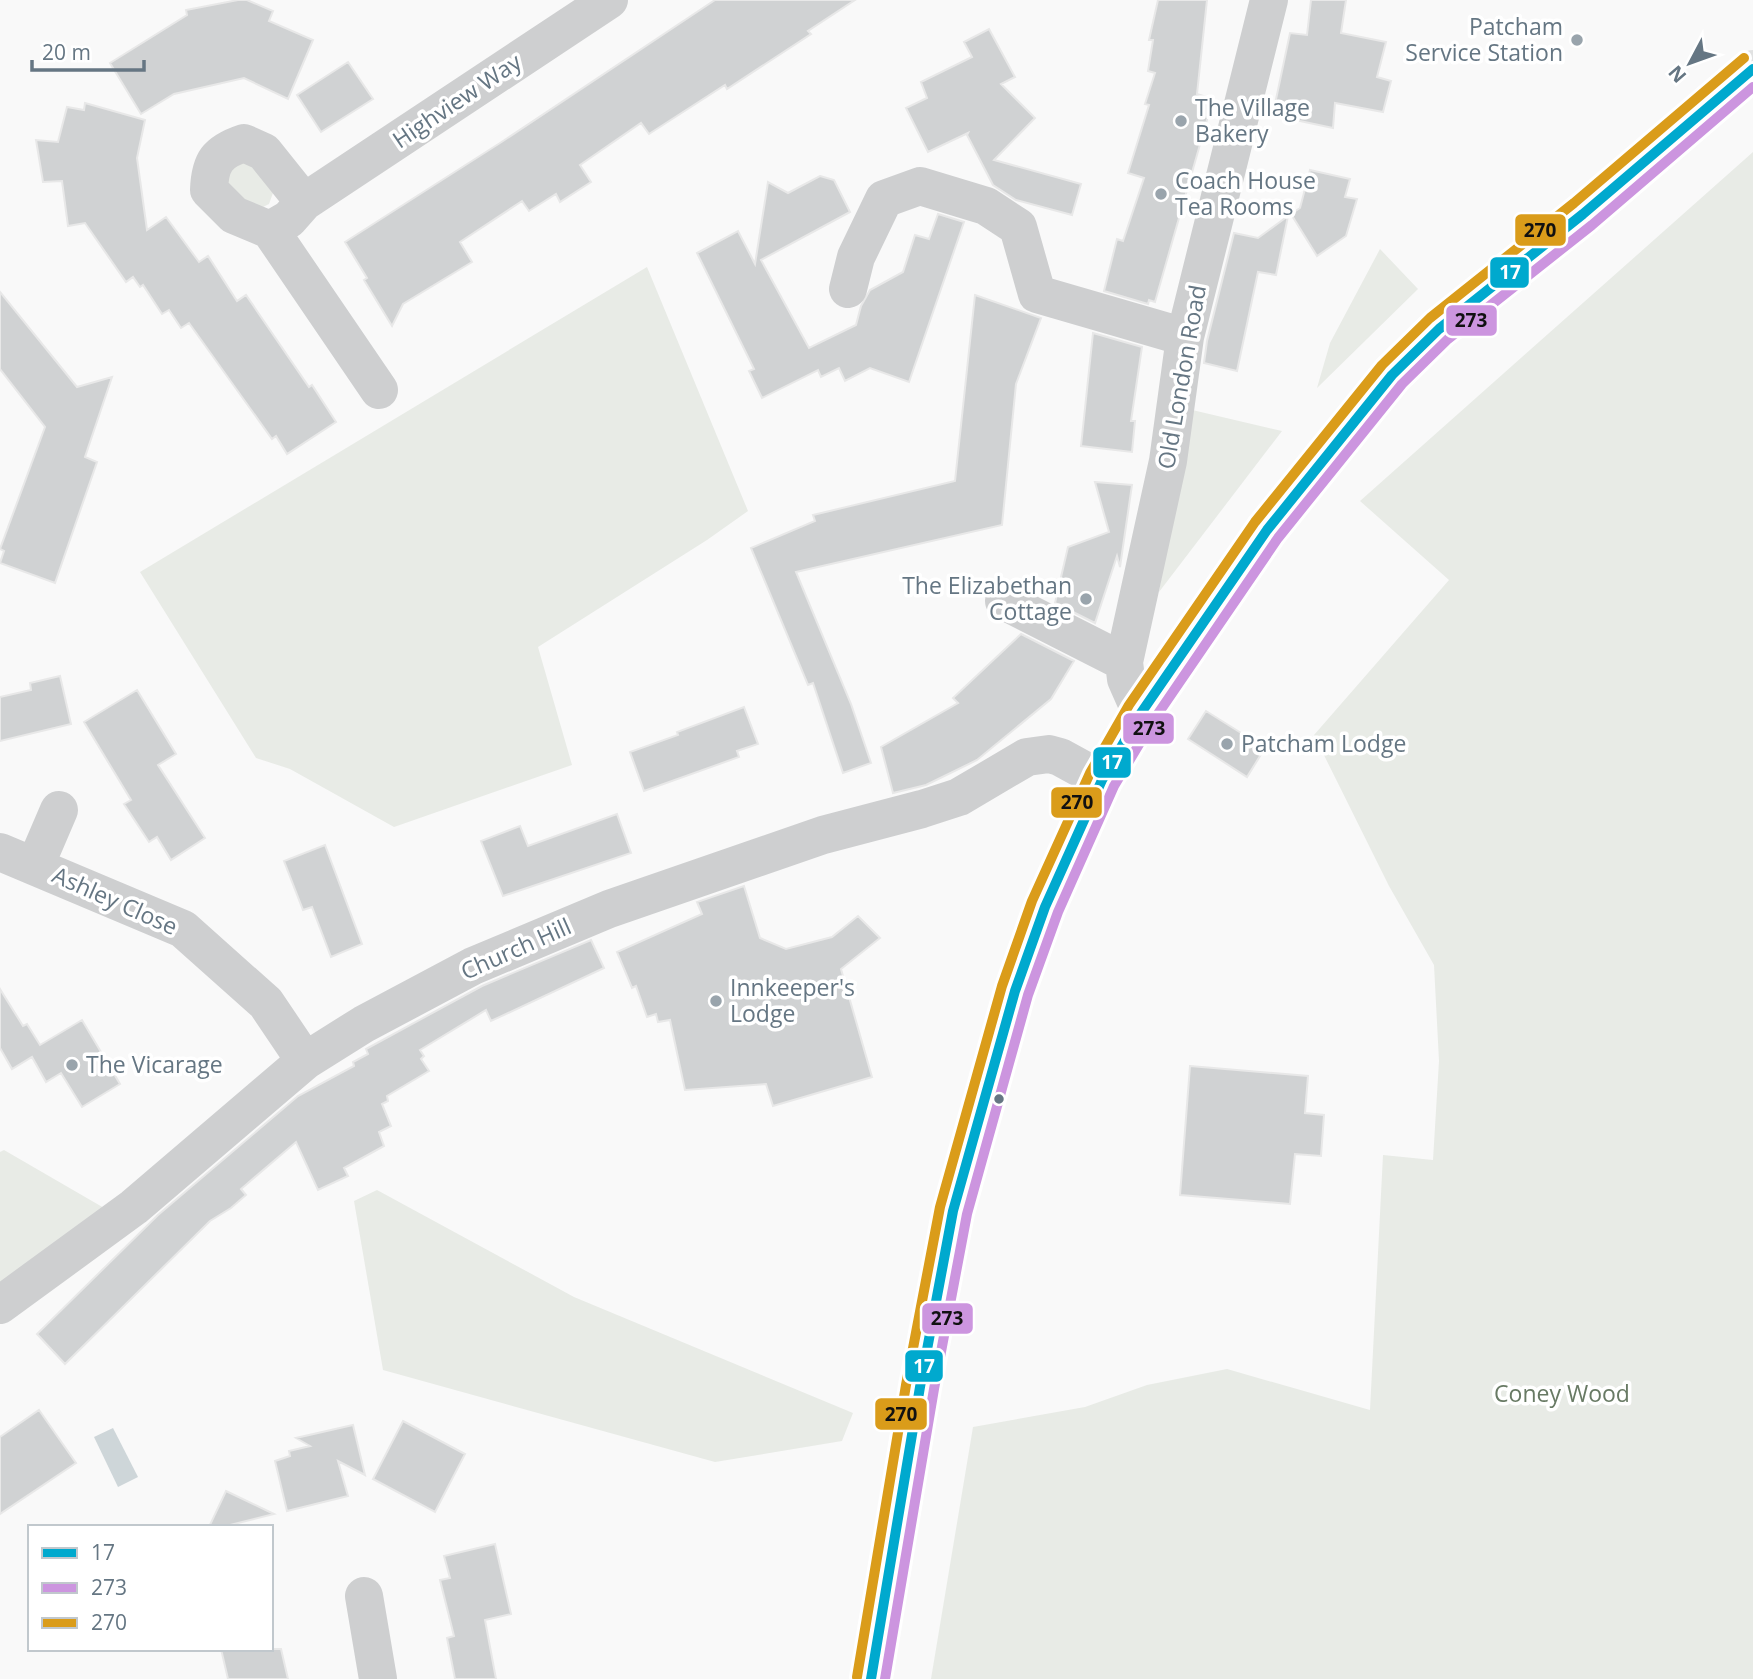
<svg xmlns="http://www.w3.org/2000/svg" width="1753" height="1679" font-family="'Open Sans',sans-serif">
	<style>
		.green { fill: #e8ebe6 }
		.water { fill: #ced6d9 }
		.building { fill: #d0d2d3; stroke: #e8e8e8; stroke-width: 2 }
		.lines { fill: none; stroke-linecap: round; stroke-linejoin: round }
		.minor { stroke: #cecfd0; stroke-width: 38 }
		.trunk { stroke: #e1e2e2; stroke-width: 38 }
		.bus-1-casing { stroke: #fff; stroke-width: 16 }
		.bus-2-casing { stroke: #fff; stroke-width: 16 }
		.bus-3-casing { stroke: #fff; stroke-width: 16 }
		.bus-1 { stroke: #00a9ce; stroke-width: 10 }
		.bus-2 { stroke: #cc95df; stroke-width: 10 }
		.bus-3 { stroke: #da9c1a; stroke-width: 10 }
		.poi-dot { fill: #99a4ac; stroke: #fff; stroke-width: 2.5 }
		.bus-dot { fill: #657683; stroke: #fff; stroke-width: 2.5 }
		.labels { text-anchor: middle; stroke-width: 7; stroke-linejoin: round; paint-order: stroke }
		.poi-label { font-size: 23px; fill: #657683; stroke: #fff; text-anchor: start }
		.street-label { font-size: 23px; fill: #657683; stroke: #fff }
		.park-label { font-size: 23px; fill: #687a64; stroke: #fff }
		.line-badge { stroke: #fff; stroke-width: 2.5 }
		.badge-label { font-size: 19px; text-anchor: middle; font-weight: bold; fill: #fff }
		.pale-badge-label { font-size: 19px; text-anchor: middle; font-weight: bold; fill: #111 }
	</style>
	<rect width="100%" height="100%" fill="#f9f9f9"/>
	<path class="green" d="M1753,152V1679H931L973,1427L1085,1407L1147,1385L1227,1369L1370,1410L1383,1155L1433,1160L1439,1061L1434,965L1389,886L1314,735L1449,580L1360,501Z
		M238,161L251,163L273,193L269,204L261,208L232,198L225,172Z
		M1380,249L1418,289L1317,388L1330,343Z
		M647,267L748,511L707,540L538,647L572,765L394,827L290,769L256,758L140,572Z
		M1188,409L1282,431L1159,592Z
		M4,1150L111,1212L0,1290V1152Z
		M377,1190L574,1297L853,1413L842,1441L715,1462L383,1370L354,1201Z"/>
	<path class="water" d="M113,1428L138,1477L118,1487L94,1437Z"/>
	<path class="building" d="M238,0H247L273,11L269,21L313,40L288,99L244,78L174,94L141,114L110,63L187,15L186,10Z
		M715,0H855L808,31L811,34L727,89L725,85L649,134L641,123L580,165L591,182L560,202L556,194L529,211L522,201L460,242L472,262L403,304L392,326L364,280L367,278L345,242L500,143Z
		M1158,0H1207L1197,94L1213,99L1155,302L1149,300L1148,304L1104,291L1117,239L1123,241L1144,178L1128,173L1149,105L1145,104L1155,73L1148,71L1153,40H1149Z
		M1311,0H1346L1341,33L1386,42L1377,77L1391,81L1383,112L1335,103L1333,128L1281,117L1283,107L1275,104L1290,33L1307,35Z
		M989,29L1015,77L1001,84L1035,118L994,160L1081,184L1072,215L1016,200L993,185L967,135L968,133L928,152L906,108L927,98L921,82L972,57L964,42Z
		M348,62L373,99L321,132L297,95Z
		M85,103L145,120L137,158L147,230L166,217L199,262L208,256L237,301L246,295L309,387L312,385L336,422L287,454L276,436L272,439L189,323L181,328L169,310L162,314L143,285L140,287L133,277L126,282L85,223L68,226L62,181L43,182L36,140L58,142L67,107L84,110Z
		M1310,170L1350,179L1345,197L1357,199L1346,236L1317,256L1291,214L1300,208Z
		M820,176L834,180L850,212L761,260L809,348L856,325L861,306L870,290L903,272L915,235L929,239L938,214L964,222L909,382L870,368L845,381L839,368L821,377L818,370L762,398L749,371L754,369L697,253L738,231L755,264L768,182L788,193Z
		M1288,216L1276,275L1258,272L1237,371L1204,363L1207,341L1234,233L1258,238Z
		M0,292L77,387L112,377L85,457L97,462L55,583L0,563L4,551L0,549L45,427L0,369Z
		M975,295L1041,318L1016,384L1002,525L796,572L851,704L871,763L843,773L813,683L808,685L751,548L815,521L813,515L955,481Z
		M1093,333L1142,347L1131,421H1135L1132,452L1081,446Z
		M1095,482L1132,485L1120,567L1117,556L1095,623L1055,603L1068,547L1109,532Z
		M1021,634L1074,661L1051,699L977,760L926,785L893,793L881,747L958,703L953,698Z
		M60,676L71,724L0,741V697L31,690L30,683Z
		M137,690L176,754L158,765L205,838L171,860L157,837L149,842L124,804L131,800L84,722Z
		M744,707L758,744L737,751L739,757L644,791L630,752L678,735L677,732Z
		M1206,711L1265,748L1247,777L1188,739Z
		M617,814L631,853L503,896L481,841L520,826L528,846Z
		M325,845L362,944L331,957L312,907L303,910L284,861Z
		M744,886L760,938L786,949L832,937L858,916L880,938L841,969L872,1077L773,1106L766,1084L685,1090L670,1020L658,1022L656,1014L647,1017L636,986L632,988L617,952L702,914L697,902Z
		M591,940L604,968L491,1021L486,1010L420,1050L424,1056L421,1059L429,1071L387,1096L388,1101L382,1104L391,1126L379,1132L384,1146L344,1168L348,1176L318,1190L296,1142L241,1189L246,1195L231,1208L210,1221L65,1364L37,1334L158,1215L298,1096L354,1066L353,1062L368,1054L366,1049L482,986Z
		M0,989L23,1026L27,1024L40,1045L82,1020L120,1084L82,1107L61,1073L46,1082L32,1057L12,1069L0,1048Z
		M1190,1066L1308,1076L1305,1113L1324,1115L1321,1156L1295,1154L1290,1204L1180,1195Z
		M39,1410L76,1463L0,1514V1437Z
		M403,1421L465,1454L435,1512L373,1479Z
		M353,1425L365,1475L338,1461L348,1496L287,1511L275,1461L290,1456L289,1451L310,1446L296,1438Z
		M226,1491L274,1514L222,1527H209Z
		M495,1544L511,1614L485,1620L496,1679H455L447,1638L454,1636L440,1580L450,1578L444,1556Z
		M221,1649H281L288,1679H228Z"/>
	<g class="lines">
		<path class="minor" d="M270,230L234,215L209,190C210,162 217,152 244,143L264,152L304,202
			M848,289L856,257L884,199L920,186L986,206L1018,227L1037,294L1185,337
			M379,390L270,230L289,219L304,202L609,0
			M1004,601L1124,662
			M1141,713L1126,679L1124,662L1168,461L1185,337L1269,0
			M0,852L183,929L266,1003L305,1061
			M35,866L59,810
			M0,1305L134,1207L305,1061L364,1024L473,966L609,909L823,835L922,809L959,797L1027,757L1049,754L1060,757L1102,780
			M364,1596L378,1679"/>
		<path class="trunk" d="M871,1679L920,1387L953,1211L1015,991L1045,907L1102,780L1141,713L1267,530L1392,375L1439,329L1583,214L1753,69"/>
		<g class="bus-1-casing">
			<path id="bus-1" d="M871,1679L920,1387L953,1211L1015,991L1045,907L1102,780L1141,713L1267,530L1392,375L1439,329L1583,214L1753,69"/>
		</g>
		<g class="bus-2-casing">
			<path id="bus-2" d="M885,1679L934,1389L967,1214L1028,995L1058,912L1114,786L1153,721L1278,538L1402,384L1448,339L1592,225L1753,87"/>
		</g>
		<g class="bus-3-casing">
			<path id="bus-3" d="M857,1677L906,1385L940,1207L1002,986L1032,901L1090,773L1129,705L1255,522L1382,365L1430,318L1574,203L1744,58"/>
		</g>
		<use href="#bus-1" class="bus-1"/>
		<use href="#bus-2" class="bus-2"/>
		<use href="#bus-3" class="bus-3"/>
	</g>
	<g class="poi-dot">
		<circle cx="1577" cy="40" r="7"/>
		<circle cx="1181" cy="121" r="7"/>
		<circle cx="1161" cy="194" r="7"/>
		<circle cx="1086" cy="599" r="7"/>
		<circle cx="1227" cy="744" r="7"/>
		<circle cx="716" cy="1001" r="7"/>
		<circle cx="72" cy="1065" r="7"/>
	</g>
	<circle class="bus-dot" cx="999" cy="1099" r="6"/>
	<g class="labels">
		<g class="poi-label">
			<text x="1563" y="35" text-anchor="end">Patcham<tspan x="1563" dy="26">Service Station</tspan></text>
			<text x="1195" y="116">The Village<tspan x="1195" dy="26">Bakery</tspan></text>
			<text x="1175" y="189">Coach House<tspan x="1175" dy="26">Tea Rooms</tspan></text>
			<text x="1072" y="594" text-anchor="end">The Elizabethan<tspan x="1072" dy="26">Cottage</tspan></text>
			<text x="1241" y="752">Patcham Lodge</text>
			<text x="730" y="996">Innkeeper's<tspan x="730" dy="26">Lodge</tspan></text>
			<text x="86" y="1073">The Vicarage</text>
		</g>
		<g class="street-label">
			<text transform="translate(457 101) rotate(-34)" y="8">Highview Way</text>
			<text transform="translate(1182 377) rotate(-80)" y="8">Old London Road</text>
			<text transform="translate(115 901) rotate(24)" y="8">Ashley Close</text>
			<text transform="translate(516 949) rotate(-24)" y="8">Church Hill</text>
		</g>
		<g class="park-label">
			<text x="1562" y="1402">Coney Wood</text>
		</g>
	</g>
	<g class="line-badge">
		<rect x="1514" y="213" width="53" height="34" rx="7" fill="#da9c1a"/>
		<rect x="1489" y="256" width="41" height="33" rx="7" fill="#00a9ce"/>
		<rect x="1445" y="304" width="53" height="33" rx="7" fill="#cc95df"/>
		<rect x="1122" y="712" width="53" height="33" rx="7" fill="#cc95df"/>
		<rect x="1092" y="746" width="40" height="33" rx="7" fill="#00a9ce"/>
		<rect x="1050" y="786" width="53" height="33" rx="7" fill="#da9c1a"/>
		<rect x="921" y="1302" width="53" height="33" rx="7" fill="#cc95df"/>
		<rect x="904" y="1349" width="40" height="34" rx="7" fill="#00a9ce"/>
		<rect x="874" y="1397" width="54" height="34" rx="7" fill="#da9c1a"/>
	</g>
	<g class="badge-label">
		<text x="1510" y="279">17</text>
		<text x="1112" y="769">17</text>
		<text x="924" y="1373">17</text>
	</g>
	<g class="pale-badge-label">
		<text x="1540" y="237">270</text>
		<text x="1471" y="327">273</text>
		<text x="1149" y="735">273</text>
		<text x="1077" y="809">270</text>
		<text x="947" y="1325">273</text>
		<text x="901" y="1421">270</text>
	</g>
	<rect x="28" y="1525" width="245" height="126" fill="#ffffff" stroke="#c1c8cd" stroke-width="2"/>
	<rect x="42" y="1548" width="35" height="10" fill="#00a9ce" stroke="#c1c8cd" stroke-width="2"/>
	<text x="91" y="1560" font-size="21" fill="#657683">17</text>
	<rect x="42" y="1583" width="35" height="10" fill="#cc95df" stroke="#c1c8cd" stroke-width="2"/>
	<text x="91" y="1595" font-size="21" fill="#657683">273</text>
	<rect x="42" y="1618" width="35" height="10" fill="#da9c1a" stroke="#c1c8cd" stroke-width="2"/>
	<text x="91" y="1630" font-size="21" fill="#657683">270</text>
	<g transform="translate(1690 63) rotate(229)" stroke="#ffffff" stroke-width="5" paint-order="stroke">
	<path d="M0-5L12 26L0 18L-12 26Z" fill="#657683"/>
	<text y="-10" font-size="19" font-weight="bold" text-anchor="middle" fill="#657683">N</text>
	</g>
	<path d="M32 60v10h112v-10" fill="none" stroke="#657683" stroke-width="3.5"/>
	<text x="42" y="60" font-size="21" fill="#657683" stroke="#ffffff" stroke-width="5" paint-order="stroke">20 m</text>
</svg>
